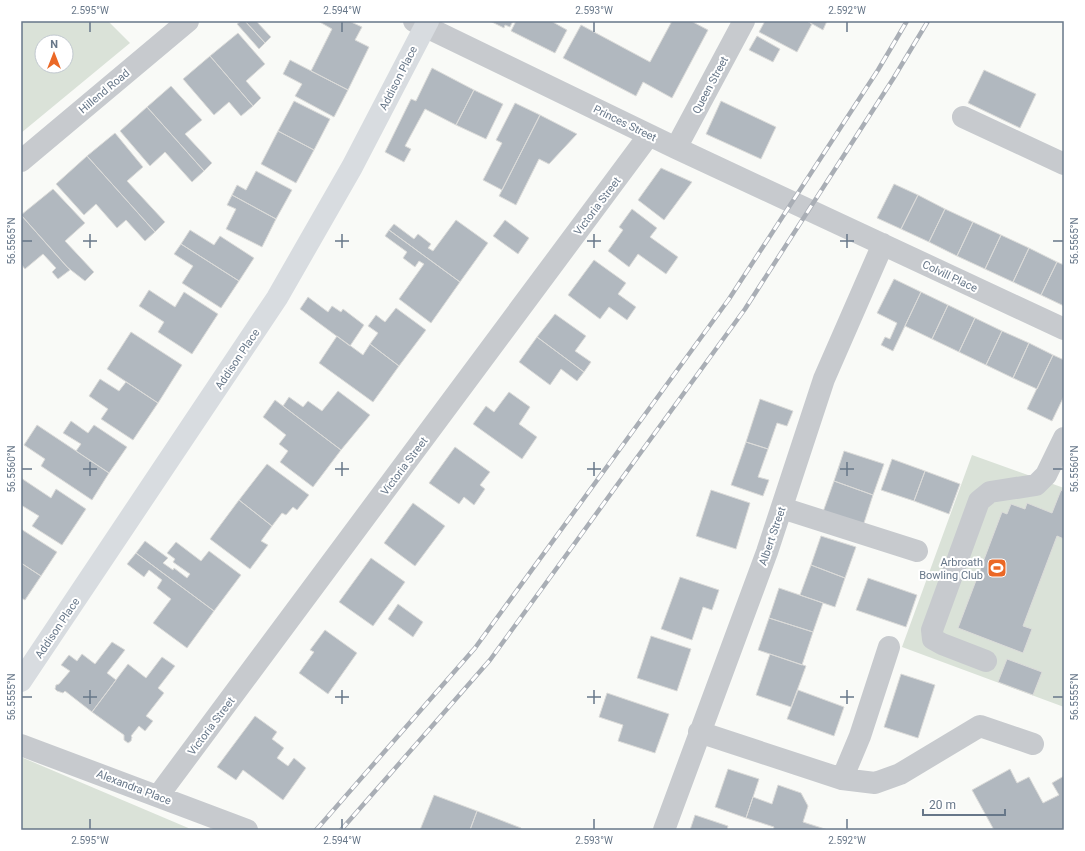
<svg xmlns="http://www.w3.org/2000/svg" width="1085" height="851" font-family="Roboto,sans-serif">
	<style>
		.green { fill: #dae2d8; fill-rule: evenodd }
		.building { fill: #b1b8bf; stroke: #dbdbd9 }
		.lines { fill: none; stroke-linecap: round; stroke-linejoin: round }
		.minor { stroke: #c7cace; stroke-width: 22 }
		.major { stroke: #d8dce0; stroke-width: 22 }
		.rail-casing { stroke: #a9aeb5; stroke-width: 4.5 }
		.rail { stroke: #fff; stroke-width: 3; stroke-dasharray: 9; stroke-linecap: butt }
		.ticks { fill: none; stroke: #677789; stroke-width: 1.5 }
		.labels { text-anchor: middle; stroke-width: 4; stroke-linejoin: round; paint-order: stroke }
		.street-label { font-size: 11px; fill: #677789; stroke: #fff }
		.poi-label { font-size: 11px; fill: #677789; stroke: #fff; text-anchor: end }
		.neatline { fill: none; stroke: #677789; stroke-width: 1.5 }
		.ticks-label { font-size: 10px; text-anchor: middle; fill: #677789 }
	</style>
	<rect width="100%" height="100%" fill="#f9faf7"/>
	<path class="green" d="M21,21H108L130,43L21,133ZM42,42H66V66H42Z
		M972,455L1064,488V707L902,647Z
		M21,757L193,830H21Z"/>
	<path class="building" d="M241,21H245L265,43L259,49L237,24Z
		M245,21H256L271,37L265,43Z
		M318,21H349L362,27L355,40L369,47L348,90L311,71L332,29Z
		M490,21H513L510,27L505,25L504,28Z
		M516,21H551L567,30L555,53L511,31Z
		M672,21H691L708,30L672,98L643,82L636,96L563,58L581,25L650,62Z
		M765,21H807L812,24L797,52L759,32Z
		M807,21H827L823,30Z
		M238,33L265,64L246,81L261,98L253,106L210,56Z
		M757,36L780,49L773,62L749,50Z
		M210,56L253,106L241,116L229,102L214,115L183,79Z
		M290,60L348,90L334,117L295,96L302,84L283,74Z
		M432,68L474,90L456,125L425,109L405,146L411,149L404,162L385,152L411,99L416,101Z
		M984,70L1036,94L1020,128L968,103Z
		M171,86L202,120L185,134L212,163L204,171L147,107Z
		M474,90L503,104L486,139L456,125Z
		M294,101L330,119L314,150L278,131Z
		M721,101L776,127L761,159L706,134Z
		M515,103L540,115L502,190L483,180L502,143L496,140Z
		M147,107L204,171L192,182L165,152L150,166L120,131Z
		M540,115L577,134L549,164L539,159L516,205L499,196Z
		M278,131L314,150L296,183L261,164Z
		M115,133L143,167L127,181L165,222L155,232L87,156Z
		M87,156L155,232L145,241L126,220L117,228L96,204L84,215L56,184Z
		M661,168L692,182L664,220L638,200Z
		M256,171L292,190L276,219L232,195L237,185L246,190Z
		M894,184L918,195L901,229L877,218Z
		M53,189L85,223L65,241L94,272L85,281L67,267L21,215Z
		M232,195L276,219L262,247L226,229L236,209L227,205Z
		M918,195L945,209L929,242L901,229Z
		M632,209L657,228L650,237L678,257L666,274L638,254L629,267L608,251L623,230L619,227Z
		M945,209L973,222L957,256L929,242Z
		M21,215L70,270L58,279L52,272L56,268L43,254L25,269L21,264Z
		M456,220L488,243L460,282L389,230L394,224L414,239L418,234L431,244L428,248L433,251Z
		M505,220L529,238L518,254L493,236Z
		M973,222L1001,235L985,269L957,256Z
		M190,230L214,245L220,236L254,258L239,281L181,244Z
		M389,230L460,282L431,323L399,299L424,264L419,261L415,267L403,258L407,252L385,236Z
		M1001,235L1029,248L1013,282L985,269Z
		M181,244L239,281L221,308L182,283L193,266L174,254Z
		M1029,248L1057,262L1041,295L1013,282Z
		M594,260L626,283L618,294L636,307L627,320L609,307L600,319L568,295Z
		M1057,262L1064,265V306L1041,295Z
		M894,279L921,292L893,351L881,345L885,337L890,339L897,323L877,313Z
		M149,290L175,307L184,292L218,314L192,354L158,332L164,322L139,306Z
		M921,292L948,305L932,339L905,326Z
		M308,297L328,312L332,306L341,312L343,309L364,325L350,346L300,309Z
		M948,305L975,318L959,352L932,339Z
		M396,308L426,330L399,366L370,344L378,333L368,326L376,315L385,322Z
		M555,314L586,336L575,351L591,362L584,372L537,337Z
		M975,318L1002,331L986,365L959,352Z
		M1002,331L1029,343L1013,378L986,365Z
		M131,332L182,365L158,403L107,369Z
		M337,336L363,355L370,344L399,366L373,402L319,363Z
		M537,337L584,372L577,381L561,369L550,385L519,362Z
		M1029,343L1053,355L1037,389L1013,378Z
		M1053,355L1064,360V396L1052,421L1027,409Z
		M100,379L119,391L126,382L158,403L133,440L101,419L108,409L89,396Z
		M338,391L370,415L341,450L283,406L289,397L303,407L308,401L322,411Z
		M509,392L530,407L519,424L537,437L522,459L473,424L486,406L494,412Z
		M760,399L793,411L787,426L777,423L768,449L746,442Z
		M275,400L341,450L313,487L280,462L288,451L279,444L286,435L263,417Z
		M71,421L88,433L94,425L127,447L109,473L76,451L81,444L63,433Z
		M37,425L109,473L92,500L41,466L45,459L24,445Z
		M746,442L768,449L758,477L769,480L763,496L731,485Z
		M455,447L490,472L480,485L485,489L474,505L464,497L459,504L429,483Z
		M844,451L884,464L873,495L834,481Z
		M892,459L925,471L914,501L881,490Z
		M267,464L309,495L297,510L293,507L286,515L282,513L272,526L239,500Z
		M925,471L960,484L949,514L914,501Z
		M21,478L51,498L56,489L86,509L62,545L32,526L39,516L21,505Z
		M834,481L873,495L863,526L823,512Z
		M711,490L750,503L736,549L696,536Z
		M1061,490L1064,492V539L1057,536L1023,626L1032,629L1023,653L958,628L1002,512L1007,514L1011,504L1025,509L1027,503L1052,513Z
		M239,500L272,526L261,541L268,545L250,569L210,539Z
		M413,503L445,526L415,566L384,543Z
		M21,529L57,552L41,576L21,563Z
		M821,536L856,547L845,578L811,565Z
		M145,541L168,558L163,563L173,570L174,568L187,578L190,574L173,562L175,559L167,553L176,542L201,561L209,551L241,575L214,611L136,553Z
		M136,553L214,611L187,648L153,623L171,599L157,588L162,580L149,570L144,577L127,564Z
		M371,558L405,582L373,626L339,602Z
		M21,563L41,576L25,600L21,598Z
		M811,565L845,578L835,607L800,595Z
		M680,577L719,590L712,610L703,607L692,640L661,629Z
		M868,578L917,595L906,627L856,610Z
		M779,588L823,603L813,632L769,618Z
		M398,604L423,622L413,637L388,619Z
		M769,618L813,632L802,665L758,650Z
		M325,630L357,653L328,694L299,673L314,652L310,650Z
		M651,636L691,649L677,691L637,678Z
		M112,642L125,650L107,673L116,680L92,712L65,691L63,693L57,691L55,689L56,685L59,684L70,671L61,665L69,655L77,661L82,654L95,664Z
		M770,654L806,666L791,707L756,695Z
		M162,657L175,666L158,688L164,693L146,716L153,721L145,731L139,726L131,736L132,737L131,741L128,743L124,740V735L92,712L128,664L146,678Z
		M1007,659L1042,672L1033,695L998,682Z
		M901,674L935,685L918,738L884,727Z
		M798,690L844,707L834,736L787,719Z
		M607,693L669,714L655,753L618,741L623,725L599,717Z
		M255,716L277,732L272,739L284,748L277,758L288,766L294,758L306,768L283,800L243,770L236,780L217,767Z
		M728,769L759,779L746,818L715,807Z
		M1010,769L1017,783L1029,777L1043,803L1059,795L1052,783L1064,776V830H994L972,790Z
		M778,785L801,793L808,806L803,822L828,830H773L774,827L746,818L753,797L772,804Z
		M434,795L477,811L470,830H420Z
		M477,811L521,828V830H470Z
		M695,815L728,826L727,830H690Z"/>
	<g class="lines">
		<path class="minor" d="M414,21L676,148L1064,329
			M963,117L1064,164
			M676,148L744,21
			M21,161L188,21
			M782,508L917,551
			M986,661L942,644L933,639L932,630L979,501L990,492L1036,485L1046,475L1064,438
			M699,732L842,779L875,783L900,774L980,726L1033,744
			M21,745L247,830
			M842,779L860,736L889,647
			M158,796L649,135
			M664,830L767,552L824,379L883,244"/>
		<path class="major" d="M21,681L277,298L352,167L428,21"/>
		<g class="rail-casing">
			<path id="rail" d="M316,830L475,648L729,299L878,70L907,21
				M341,830L490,660L745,309L893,79L928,21"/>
		</g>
		<use href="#rail" class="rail"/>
	</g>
	<path class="ticks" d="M90,22V32M342,22V32M594,22V32M847,22V32M90,234V248M342,234V248M594,234V248M847,234V248M22,241H32M83,241H97M335,241H349M587,241H601M840,241H854M1053,241H1063M90,462V476M342,462V476M594,462V476M847,462V476M22,469H32M83,469H97M335,469H349M587,469H601M840,469H854M1053,469H1063M90,690V704M342,690V704M594,690V704M847,690V704M22,697H32M83,697H97M335,697H349M587,697H601M840,697H854M1053,697H1063M90,819V829M342,819V829M594,819V829M847,819V829"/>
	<defs>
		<g id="stadium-square" transform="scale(1)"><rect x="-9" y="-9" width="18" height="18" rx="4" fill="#eb6826" stroke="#fff"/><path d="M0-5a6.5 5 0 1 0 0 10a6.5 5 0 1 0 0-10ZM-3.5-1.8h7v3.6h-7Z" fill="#fff"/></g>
	</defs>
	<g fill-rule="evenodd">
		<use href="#stadium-square" x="997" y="568"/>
	</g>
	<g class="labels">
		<g class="street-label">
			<text transform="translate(398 78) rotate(-63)" y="4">Addison Place</text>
			<text transform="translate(710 85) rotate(-62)" y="4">Queen Street</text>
			<text transform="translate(104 91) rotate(-40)" y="4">Hillend Road</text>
			<text transform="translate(625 123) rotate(26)" y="4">Princes Street</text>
			<text transform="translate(597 206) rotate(-53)" y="4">Victoria Street</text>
			<text transform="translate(950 276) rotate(25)" y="4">Colvill Place</text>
			<text transform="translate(237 359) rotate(-56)" y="4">Addison Place</text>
			<text transform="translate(404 466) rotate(-53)" y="4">Victoria Street</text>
			<text transform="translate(772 536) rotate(-71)" y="4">Albert Street</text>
			<text transform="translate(57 628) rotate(-56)" y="4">Addison Place</text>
			<text transform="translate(211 726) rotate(-53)" y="4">Victoria Street</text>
			<text transform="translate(134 787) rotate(21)" y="4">Alexandra Place</text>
		</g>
		<g class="poi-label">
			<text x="983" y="566">Arbroath<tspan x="983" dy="13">Bowling Club</tspan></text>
		</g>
	</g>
	<rect width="1085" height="851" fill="none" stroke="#ffffff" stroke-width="44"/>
	<g transform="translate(54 54)"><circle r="19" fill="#ffffff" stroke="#c2c9d0"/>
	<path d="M0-3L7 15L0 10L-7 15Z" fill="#eb6826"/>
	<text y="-6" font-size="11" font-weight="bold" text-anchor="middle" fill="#677789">N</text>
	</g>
	<path d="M923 809v6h82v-6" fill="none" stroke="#677789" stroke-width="2"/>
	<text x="929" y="809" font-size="12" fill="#677789" stroke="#ffffff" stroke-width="3" paint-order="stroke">20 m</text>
	<rect x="22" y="22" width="1041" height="807" class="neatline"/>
	<g class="ticks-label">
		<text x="90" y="14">2.595°W</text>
		<text x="342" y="14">2.594°W</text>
		<text x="594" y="14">2.593°W</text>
		<text x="847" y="14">2.592°W</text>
		<text transform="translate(11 241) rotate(-90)" y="4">56.5565°N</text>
		<text transform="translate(1074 241) rotate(-90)" y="4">56.5565°N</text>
		<text transform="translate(11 469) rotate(-90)" y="4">56.5560°N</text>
		<text transform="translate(1074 469) rotate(-90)" y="4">56.5560°N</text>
		<text transform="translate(11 697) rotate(-90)" y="4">56.5555°N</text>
		<text transform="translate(1074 697) rotate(-90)" y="4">56.5555°N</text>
		<text x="90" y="844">2.595°W</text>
		<text x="342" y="844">2.594°W</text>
		<text x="594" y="844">2.593°W</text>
		<text x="847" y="844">2.592°W</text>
	</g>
</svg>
